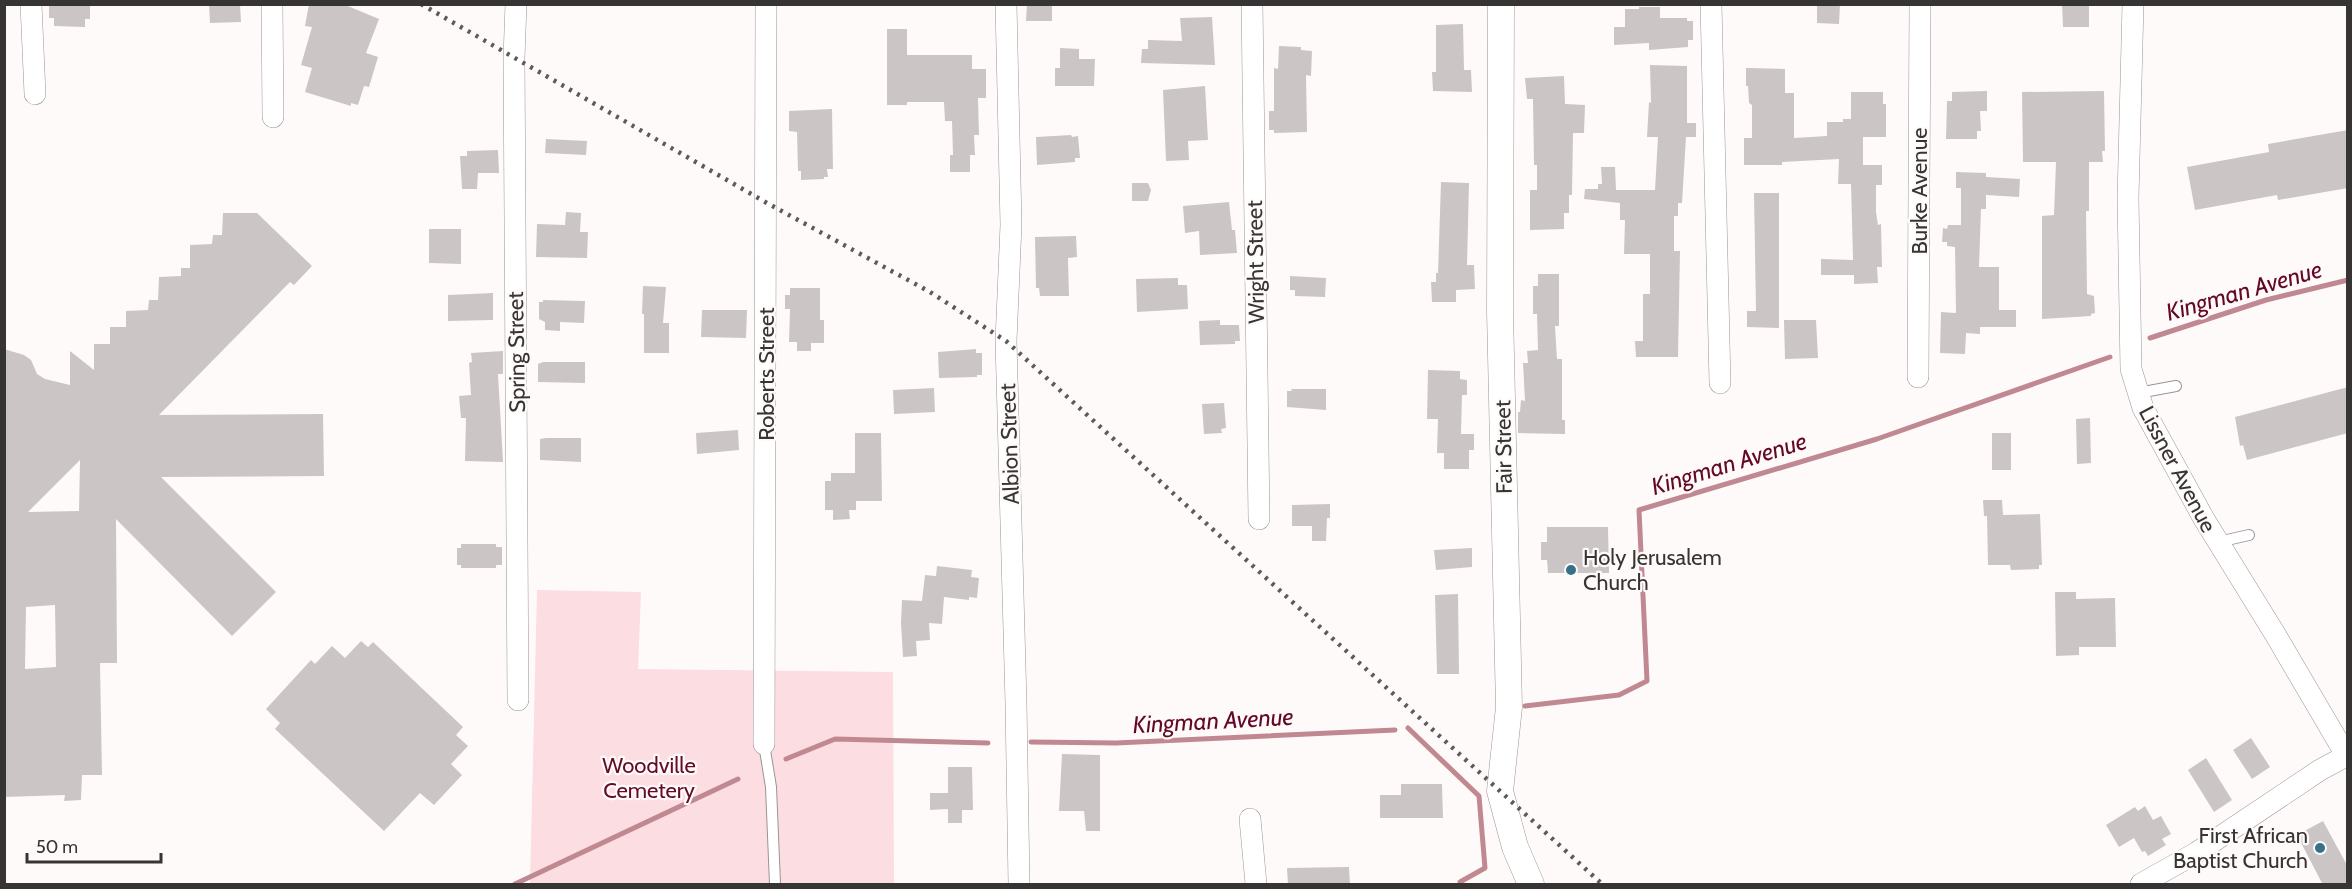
<svg xmlns="http://www.w3.org/2000/svg" width="2352" height="889" font-family="Cabin,sans-serif">
	<style>
		.green { fill: #fcdde1 }
		.lines { fill: none; stroke-linecap: round; stroke-linejoin: round }
		.stream { stroke: #c08991; stroke-width: 5 }
		.building { fill: #ccc5c6; fill-rule: evenodd }
		.service-casing { stroke: #9b9494; stroke-width: 12 }
		.minor-casing { stroke: #9b9494; stroke-width: 22 }
		.tertiary-casing { stroke: #9b9494; stroke-width: 27 }
		.service { stroke: #fff; stroke-width: 10 }
		.minor { stroke: #fff; stroke-width: 21 }
		.tertiary { stroke: #fff; stroke-width: 26 }
		.rail { stroke: #5e5a5a; stroke-width: 4.5; stroke-dasharray: 3 6; stroke-linecap: butt }
		.poi-dot { fill: #367089; stroke: #fffafa; stroke-width: 2 }
		.labels { text-anchor: middle; stroke-width: 4.5; stroke-linejoin: round; paint-order: stroke }
		.street-label { font-size: 22px; fill: #373434; stroke: #fffafa }
		.poi-label { font-size: 22px; fill: #373434; stroke: #fffafa; text-anchor: start }
		.park-label { font-size: 22px; fill: #640b27; stroke: #fffafa }
		.water-label { font-size: 24px; font-style: italic; fill: #630826; stroke: #fffafa }
	</style>
	<rect width="100%" height="100%" fill="#fffafa"/>
	<path class="green" d="M537,590L641,592L638,669L893,672L894,884H530Z"/>
	<g class="lines">
		<path class="stream" d="M2150,338L2266,300L2348,280
			M1525,706L1619,695L1647,681L1639,510L1877,439L2110,357
			M1408,728L1479,796L1485,868L1460,882L1461,884
			M1031,742L1116,743L1395,730
			M786,759L835,739L988,743
			M515,884L738,779"/>
	</g>
	<path class="building" d="M209,4H240L241,22L210,23Z
		M309,4H343L379,19L366,53L378,57L369,87L364,86L358,105L351,103V106L305,92L312,68L301,65L312,27L305,26Z
		M1027,4H1052V21H1026Z
		M1817,4H1840L1839,24L1817,23Z
		M2062,4H2089V27H2063Z
		M49,5L90,6V19H85V27L54,26V18H49Z
		M1639,7H1660V18H1687V21H1693V40H1688V47L1649,50V43L1614,45V27H1625V9H1639Z
		M1212,17L1215,65L1141,63L1142,49H1148V40L1182,41L1180,18Z
		M1463,24L1464,70H1471L1472,92L1433,91L1432,72H1436V25Z
		M887,29H907V55H972V69H986V98H978L979,135H974L975,155H970V172H950V155H953L952,121H945L944,102H907V105H887Z
		M1279,46L1301,47V50L1312,51L1311,76L1306,75L1307,132L1274,133V130H1269V111H1274V68L1278,69Z
		M1060,48L1079,49V59H1095L1094,86H1055V68H1060Z
		M1650,65L1687,66V123H1696V137H1686L1682,203H1678V216H1674V251H1680L1678,357H1636L1635,341H1643V294H1650V254H1624L1625,220H1620V203L1584,199L1585,189H1598V184H1602L1601,167H1615L1616,190H1655L1658,137H1647L1649,102L1651,103Z
		M1746,68L1785,69V93H1794V138L1827,136V122H1843V119H1851V92H1883V104H1886V137H1863V165H1882V185H1876V212L1878,225L1881,224L1882,267H1877L1878,283L1854,284V275H1821V259L1853,260L1851,184H1838L1839,159L1782,162V165H1744V138H1752V105L1749,103L1748,86H1746Z
		M1564,76L1565,104L1585,105L1584,133H1573L1572,195H1569V213H1564V229L1530,230V190H1537V165H1534L1533,99H1527L1525,78Z
		M1205,86L1208,140L1188,141L1189,160L1166,161L1163,90Z
		M1987,91V111H1980L1981,131H1977V139H1946L1947,101H1952V92Z
		M2104,91L2105,151H2102L2103,162H2089V211H2086L2087,294L2094,296L2095,313L2091,314V316L2042,319V216L2054,215L2056,162H2023L2022,92Z
		M832,109L833,169H827L828,177H824V179L801,180V171H798L797,132L789,131V111Z
		M2348,130V188L2278,200L2277,195L2195,210L2187,167L2269,152L2268,144Z
		M1071,135L1072,137L1078,136L1080,158H1075V162L1037,165L1036,137Z
		M546,139L587,141L586,155L545,153Z
		M498,150L499,173H478L477,189H462L460,156H467V151Z
		M1956,172L1986,173V177L2020,179L2019,197L1986,195V209H1981L1979,267H1999V310H2016V327H1980V334L1966,333L1965,354L1940,353L1941,312L1956,313L1955,247L1947,246V242H1942L1943,228L1947,229L1948,225H1961V188H1956Z
		M1441,182L1469,183L1467,265H1474L1475,289L1456,290V302H1432L1431,282H1436V273H1438Z
		M1132,183H1148L1151,190L1148,201H1132Z
		M1754,193H1779V328L1747,327V311H1756Z
		M1229,202L1232,230H1235L1237,253L1200,255L1199,231L1185,233L1183,206Z
		M566,212L581,213L580,232H588L587,258L536,257L537,224L565,225Z
		M223,213H257L312,266L294,285L290,282L159,415L323,414L324,476L161,477L276,592L232,636L116,519L117,663H100L102,775H82L81,800L64,801L65,795L4,797V349L24,355L31,360L37,374L45,379L70,385V351L94,370V344H110V327H126V311L148,310L149,300H158L159,277L181,276V268H190V245L212,244L213,235H222ZM80,460L79,511L28,512ZM55,605L56,667L25,669L26,607Z
		M429,229H461V264L429,263Z
		M1076,236L1077,257L1068,258L1069,296H1040L1039,288H1036L1035,237Z
		M1538,274H1559V326H1555L1557,359H1562V420H1565V434L1518,433V412H1520L1521,400L1525,401L1523,363H1528L1527,351L1538,350L1537,314H1533V286H1538Z
		M1290,276L1326,278L1325,297L1295,296V290H1290Z
		M1178,278V285H1187L1188,309L1137,312L1136,279Z
		M643,286L666,287L663,323H669V353H644V314H642Z
		M790,288H820V320H824V343H811V351H797V342H789L790,309H785V295H790Z
		M493,293V320L448,321V295Z
		M543,300L585,301L584,323L560,322V331L545,330V322L539,319V302H543Z
		M702,310H747L746,338L701,337Z
		M1220,320V325H1239L1240,341H1235V344L1200,345L1199,321Z
		M1784,320H1816L1818,358L1785,359Z
		M976,349V353H982V375H977V377L939,378L938,352Z
		M503,351V374H498L503,462L465,461L466,418H461L459,396L471,395L469,363L472,362L471,353Z
		M543,362H585V383L538,382V364Z
		M1428,370L1460,371V379L1467,380V395H1462L1461,434H1474V450H1469V469H1444V453H1437L1438,419H1427Z
		M2348,387V433L2247,460L2243,445L2240,446L2235,417Z
		M934,388L935,412L894,414L893,390Z
		M1291,389H1326V410L1287,407V391H1292Z
		M1224,403L1226,428L1221,429L1222,433L1204,434L1202,404Z
		M2090,418L2091,463L2077,464L2076,419Z
		M738,430L739,450L697,454L696,433Z
		M855,433H881L882,501H856V510H849L850,519L833,520V510H825V481H831V473H855Z
		M1992,433H2011V470H1992Z
		M546,438H581V462L540,460V439Z
		M1983,500H2002L2003,515L2040,514L2042,565H2039V569L2011,570L2010,565H1988L1987,516H1984Z
		M1330,504V518H1327L1326,541H1312V526H1292V505Z
		M1547,527H1608L1609,573H1548L1547,560H1541V542H1547Z
		M461,544H496V547H502V565H496V568H461V565H457V548H461Z
		M1472,548V567L1436,570L1434,550Z
		M937,566L972,570L971,577L979,578L977,598L969,597V600L944,597L942,624L929,623L930,640L916,641L917,656L903,657L901,623L902,600L922,601L925,575L936,576Z
		M2055,592H2076V599L2115,598L2116,647H2079V655L2056,656Z
		M1458,594L1459,674H1437L1435,595Z
		M361,641L368,647L373,642L463,727L456,735L468,746L451,764L462,775L434,805L420,793L384,831L275,729L280,723L266,709L311,660L315,664L332,646L345,658Z
		M2251,738L2270,767L2252,779L2233,750Z
		M1062,754L1100,755V831H1086L1084,811H1059Z
		M2206,758L2232,800L2214,812L2188,770Z
		M948,767H972L973,810H962V823H948V809L930,810V793H948Z
		M1401,784H1442L1443,818H1380V795H1401Z
		M2145,806L2153,820L2161,816L2171,834L2162,839L2166,845L2148,856L2145,851L2142,852L2134,838L2119,847L2106,825L2135,807L2138,811Z
		M2323,821L2348,867V885H2323L2297,835Z
		M1349,867L1350,885H1288L1287,868Z"/>
	<g class="lines">
		<g class="service-casing">
			<path id="service" d="M2138,393L2176,386
				M2218,542L2249,535
				M764,744L771,787L775,884"/>
		</g>
		<g class="minor-casing">
			<path id="minor" d="M31,4L35,94
				M272,4L273,117
				M516,4L514,58L518,700
				M1006,4L1011,225L1006,341L1016,703L1019,884
				M1252,4L1259,519
				M1711,4L1720,383
				M2133,4L2128,198L2131,369L2143,408L2204,519L2275,634L2346,755
				M1918,377L1920,4
				M764,744L766,4
				M1250,819L1256,884
				M2141,884L2196,853L2320,770L2348,755"/>
		</g>
		<g class="tertiary-casing">
			<path id="tertiary" d="M1501,4L1500,311L1509,707L1500,791L1515,847L1531,884"/>
		</g>
		<use href="#service" class="service"/>
		<use href="#minor" class="minor"/>
		<use href="#tertiary" class="tertiary"/>
		<path class="rail" d="M421,4L767,203L930,292L1006,341L1602,884"/>
	</g>
	<g class="poi-dot">
		<circle cx="1571" cy="570" r="6"/>
		<circle cx="2320" cy="848" r="6"/>
	</g>
	<g class="labels">
		<g class="street-label">
			<text transform="translate(1919 191) rotate(-90)" y="8">Burke Avenue</text>
			<text transform="translate(1255 262) rotate(-91)" y="8">Wright Street</text>
			<text transform="translate(516 352) rotate(-91)" y="8">Spring Street</text>
			<text transform="translate(766 374) rotate(-90)" y="8">Roberts Street</text>
			<text transform="translate(1009 444) rotate(-92)" y="8">Albion Street</text>
			<text transform="translate(1503 447) rotate(-91)" y="8">Fair Street</text>
			<text transform="translate(2178 469) rotate(62)" y="8">Lissner Avenue</text>
		</g>
		<g class="poi-label">
			<text x="1583" y="565">Holy Jerusalem<tspan x="1583" dy="25">Church</tspan></text>
			<text x="2308" y="843" text-anchor="end">First African<tspan x="2308" dy="25">Baptist Church</tspan></text>
		</g>
		<g class="park-label">
			<text x="649" y="773">Woodville<tspan x="649" dy="25">Cemetery</tspan></text>
		</g>
		<g class="water-label">
			<text transform="translate(2244 291) rotate(-16)" y="8">Kingman Avenue</text>
			<text transform="translate(1729 464) rotate(-17)" y="8">Kingman Avenue</text>
			<text transform="translate(1213 721) rotate(-3)" y="8">Kingman Avenue</text>
		</g>
	</g>
	<rect width="2352" height="889" fill="none" stroke="#373434" stroke-width="12"/>
	<path d="M27 853v9h134v-9" fill="none" stroke="#373434" stroke-width="3"/>
	<text x="36" y="853" font-size="18" fill="#373434" stroke="#fffafa" stroke-width="4.5" paint-order="stroke">50 m</text>
</svg>
